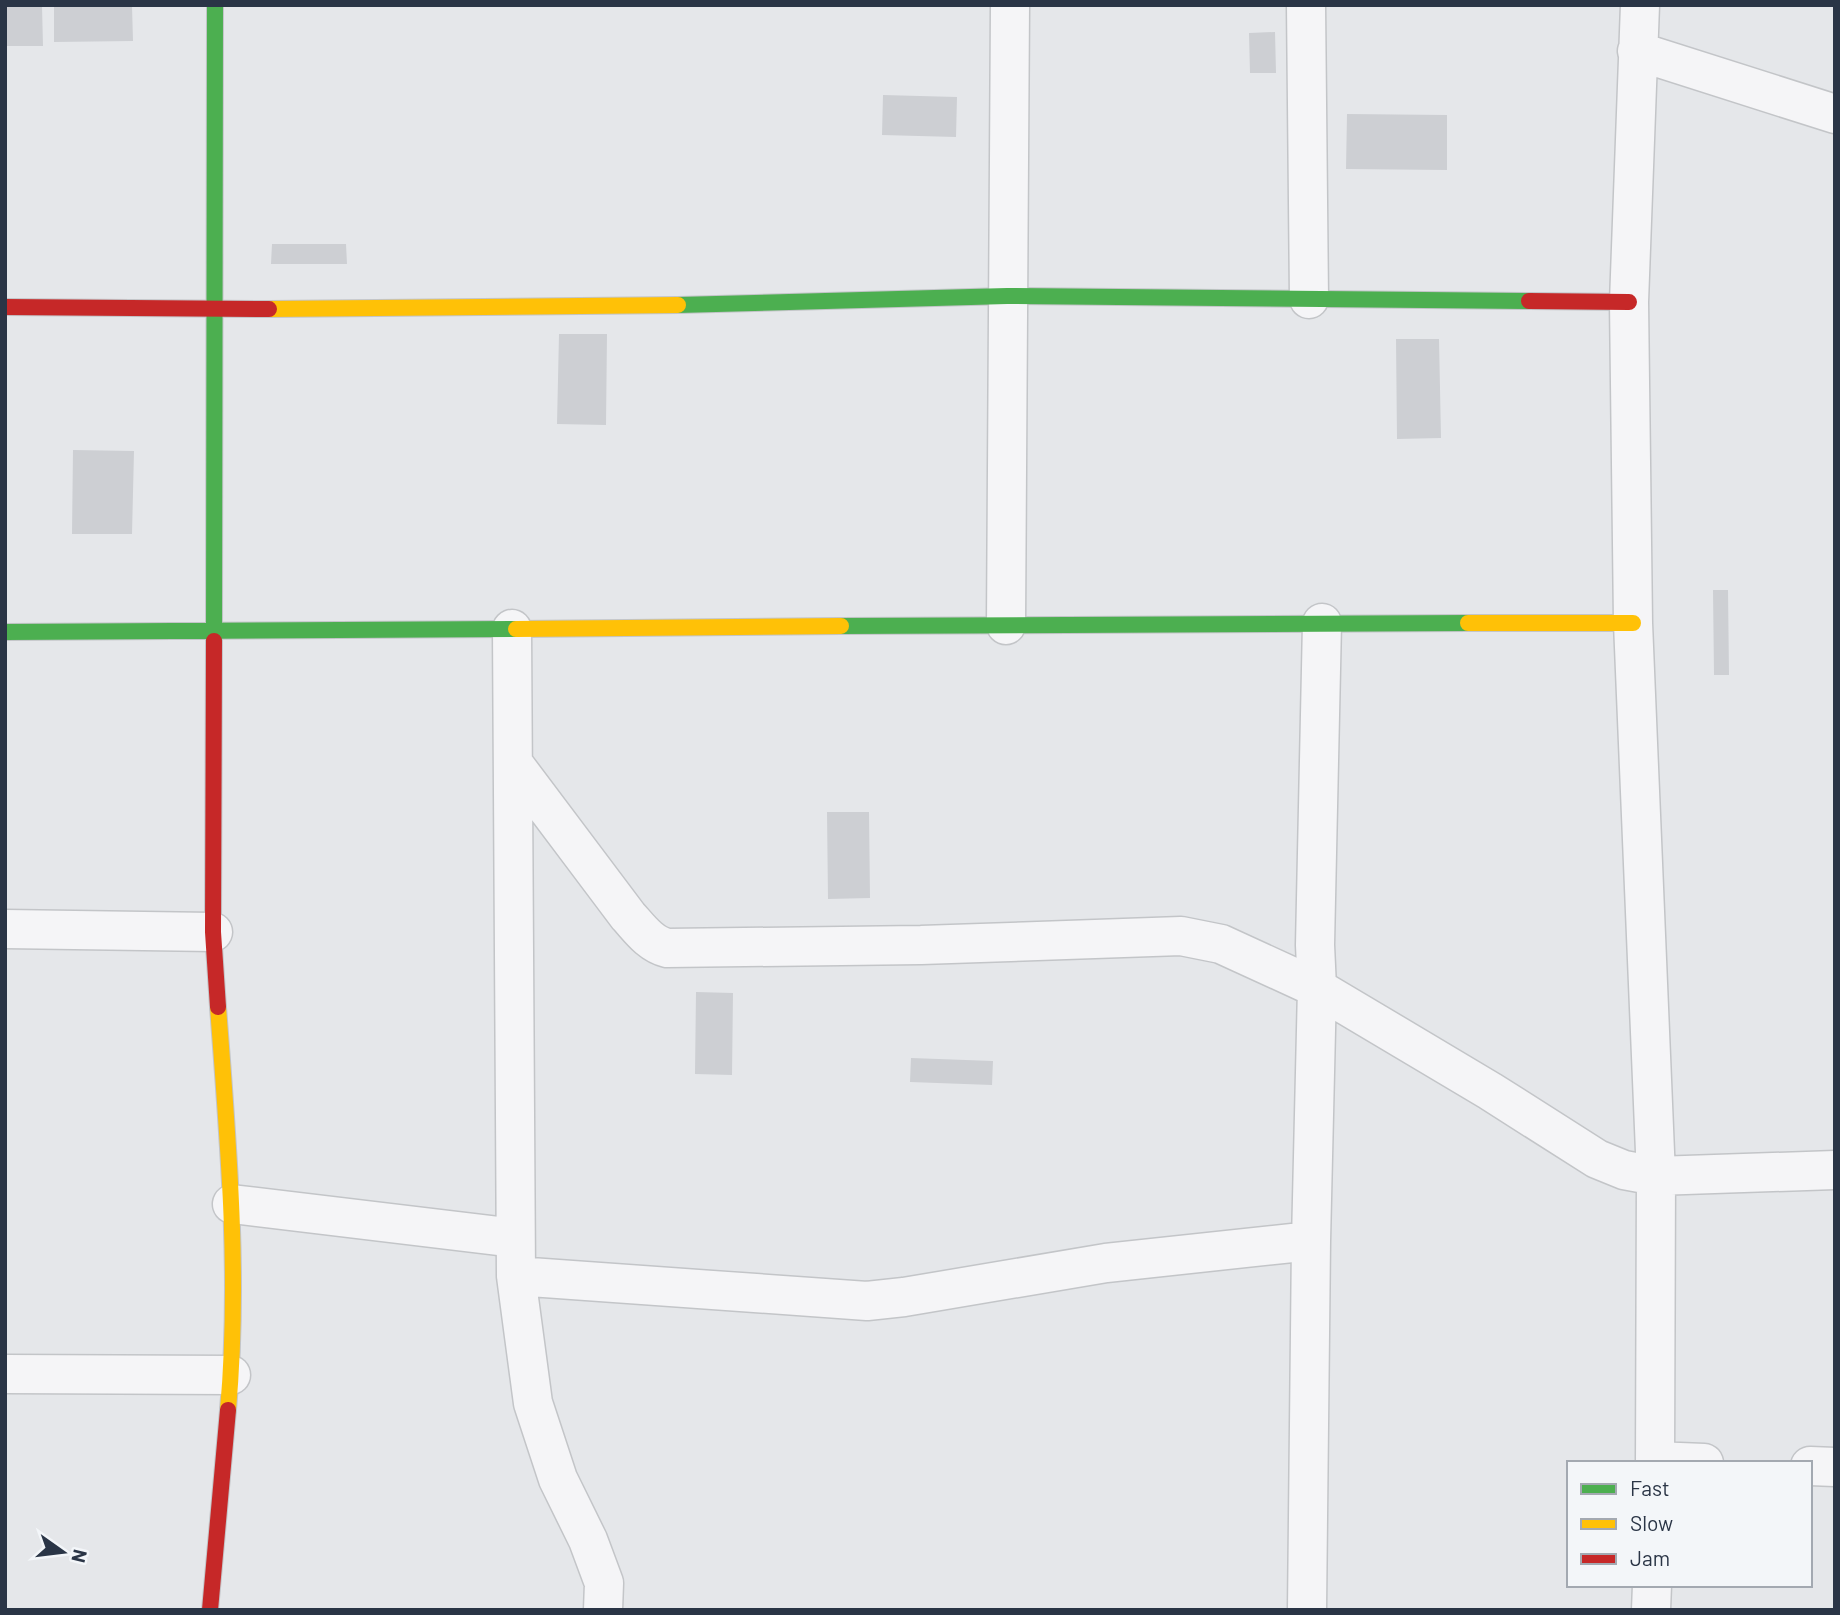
<svg xmlns="http://www.w3.org/2000/svg" width="1840" height="1615" font-family="Barlow,sans-serif">
	<style>
		.building { fill: #cdcfd3 }
		.lines { fill: none; stroke-linecap: round; stroke-linejoin: round }
		.street-casing { stroke: #c3c5c8; stroke-width: 41 }
		.fast-casing { stroke: #c3c5c8; stroke-width: 18 }
		.slow-casing { stroke: #c3c5c8; stroke-width: 18 }
		.jam-casing { stroke: #c3c5c8; stroke-width: 18 }
		.street { stroke: #f5f5f7; stroke-width: 38 }
		.fast { stroke: #4caf50; stroke-width: 16 }
		.slow { stroke: #ffc107; stroke-width: 16 }
		.jam { stroke: #c62828; stroke-width: 16 }
	</style>
	<rect width="100%" height="100%" fill="#e5e7ea"/>
	<path class="building" d="M5,6H42L43,46H5Z
		M132,6L133,41L54,42V7Z
		M1275,32L1276,73H1250L1249,33Z
		M883,95L957,97L956,137L882,135Z
		M1347,114L1447,115V170L1346,169Z
		M272,244H346L347,264H271Z
		M559,334H607L606,425L557,424Z
		M1396,339H1439L1441,438L1397,439Z
		M73,450L134,451L132,534H72Z
		M1713,590H1728L1729,675H1714Z
		M827,812H869L870,898L828,899Z
		M696,992L733,993L732,1075L695,1074Z
		M911,1058L993,1061L992,1085L910,1082Z"/>
	<g class="lines">
		<g class="street-casing">
			<path id="street" d="M1306,5L1309,299
				M1640,5L1629,302L1633,623L1656,1176L1655,1463
				M1637,51L1835,114
				M1006,625L1010,5
				M512,629L516,1276L533,1403L558,1479L588,1540L604,1583L603,1610
				M513,763L628,916C639,928 650,944 667,948L921,945L1181,936L1221,944L1317,988L1490,1091L1597,1159L1624,1170L1656,1176L1835,1170
				M5,929L213,932
				M232,1204L515,1238
				M516,1276L867,1301L904,1297L1106,1263L1311,1241
				M5,1374L231,1375
				M1655,1461L1704,1463
				M1810,1466L1835,1467
				M1307,1610L1311,1241L1317,988L1315,945L1322,623
				M1651,1610L1652,1585"/>
		</g>
		<g class="fast-casing">
			<path id="fast" d="M678,305L1007,296L1529,301
				M841,626L1468,623
				M5,632L516,629
				M214,641L215,5"/>
		</g>
		<g class="slow-casing">
			<path id="slow" d="M269,309L678,305
				M1468,623H1633
				M516,629L841,626
				M218,1007C228,1141 240,1276 228,1410"/>
		</g>
		<g class="jam-casing">
			<path id="jam" d="M1529,301L1629,302
				M5,307L269,309
				M214,641L213,932L218,1007
				M210,1610L228,1410"/>
		</g>
		<use href="#street" class="street"/>
		<use href="#fast" class="fast"/>
		<use href="#slow" class="slow"/>
		<use href="#jam" class="jam"/>
	</g>
	<rect width="1840" height="1615" fill="none" stroke="#2a3546" stroke-width="14"/>
	<rect x="1567" y="1461" width="245" height="126" fill="#f3f6f9" stroke="#a3a9b1" stroke-width="2"/>
	<rect x="1581" y="1484" width="35" height="10" fill="#4caf50" stroke="#a3a9b1" stroke-width="2"/>
	<text x="1630" y="1496" font-size="21" fill="#2a3546">Fast</text>
	<rect x="1581" y="1519" width="35" height="10" fill="#ffc107" stroke="#a3a9b1" stroke-width="2"/>
	<text x="1630" y="1531" font-size="21" fill="#2a3546">Slow</text>
	<rect x="1581" y="1554" width="35" height="10" fill="#c62828" stroke="#a3a9b1" stroke-width="2"/>
	<text x="1630" y="1566" font-size="21" fill="#2a3546">Jam</text>
	<g transform="translate(63 1552) rotate(104)" stroke="#f3f6f9" stroke-width="5" paint-order="stroke">
	<path d="M0-5L12 26L0 18L-12 26Z" fill="#2a3546"/>
	<text y="-10" font-size="19" font-weight="bold" text-anchor="middle" fill="#2a3546">N</text>
	</g>
</svg>
